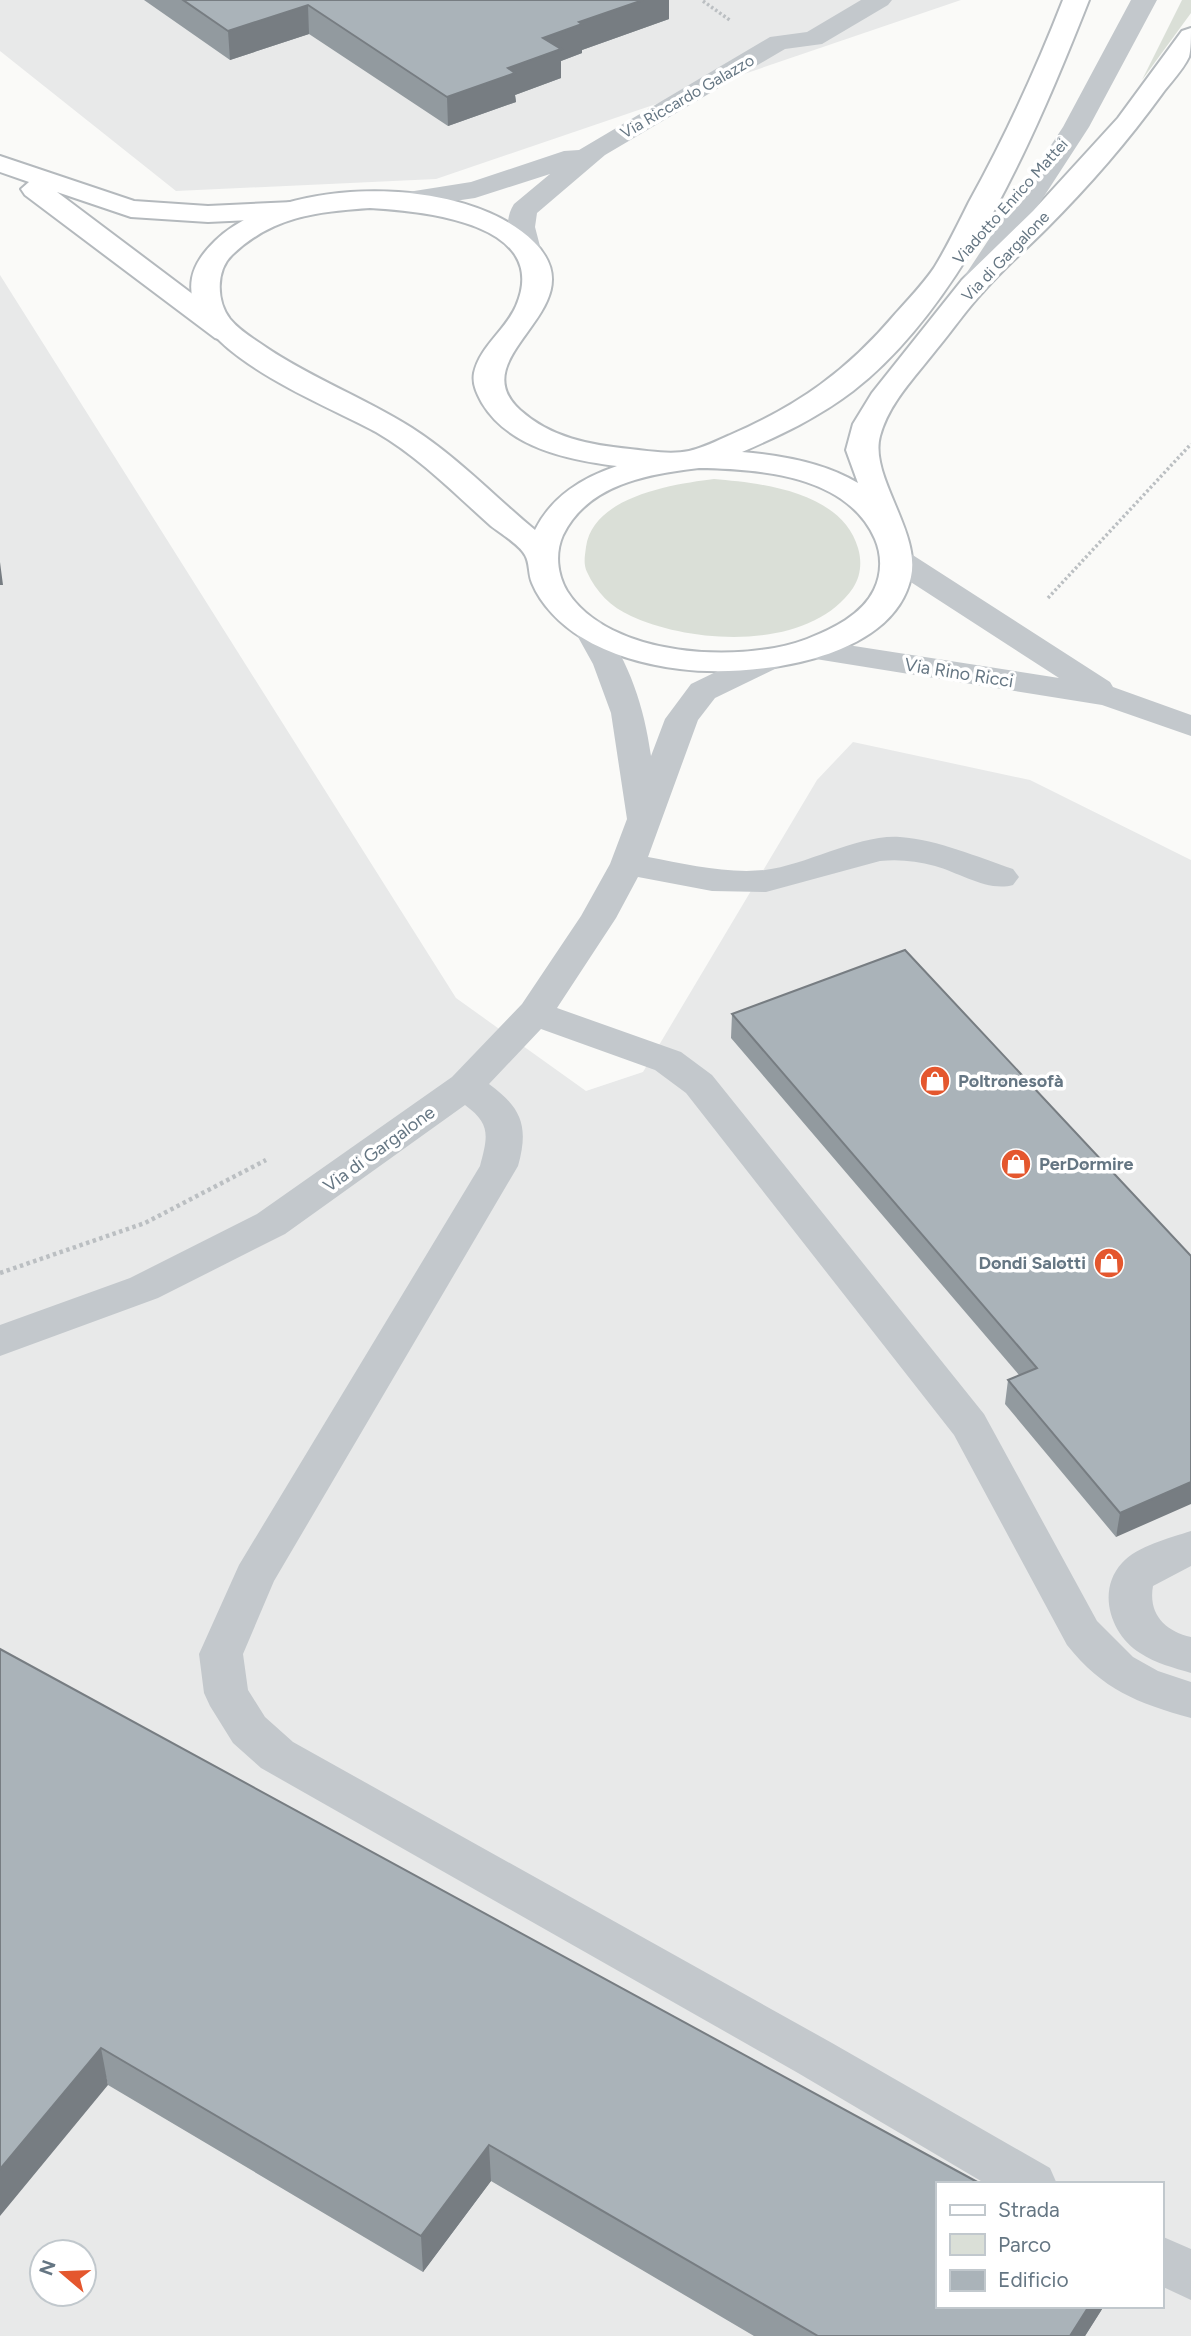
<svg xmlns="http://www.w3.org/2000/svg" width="1191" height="2336" font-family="Figtree,sans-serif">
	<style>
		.built { fill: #e8e9e9; fill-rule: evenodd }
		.green { fill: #dadfd7 }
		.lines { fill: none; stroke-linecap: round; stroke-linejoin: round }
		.major-casing { stroke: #b5babe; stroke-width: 4 }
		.highway-casing { stroke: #b4b9bd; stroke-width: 4 }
		.path-far1 { stroke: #bbbfc2; stroke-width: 3.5; stroke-dasharray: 2.5 2.5; stroke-linecap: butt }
		.path { stroke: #bbbfc2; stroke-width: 4.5; stroke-dasharray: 3.5 3.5; stroke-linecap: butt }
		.minor { fill: #c3c8cc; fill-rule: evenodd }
		.major { fill: #fff; fill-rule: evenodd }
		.highway { fill: #fff; fill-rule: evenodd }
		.wall { fill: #929a9f }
		.shaded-wall { fill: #777d82 }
		.building { fill: #aab3b9; stroke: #777d82; stroke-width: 2 }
		.labels { text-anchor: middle; stroke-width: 7; stroke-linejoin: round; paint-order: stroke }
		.far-street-label { font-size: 16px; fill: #657683; stroke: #fff }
		.street-label { font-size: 18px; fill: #657683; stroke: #fff }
		.poi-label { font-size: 18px; font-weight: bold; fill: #657683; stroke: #fff; text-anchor: start }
	</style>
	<rect width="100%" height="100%" fill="#fafaf8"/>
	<path class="built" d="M0,0H961L436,179L176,191L0,51Z
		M0,275L456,998L586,1091L643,1072L817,780L853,742L1030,780L1191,860V2336H0ZM937,2184H1161V2306H937ZM42,2252H84V2294H42Z"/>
	<path class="green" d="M1182,0H1191V13L1142,80Z
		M714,479C762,483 842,492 858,548C862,561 861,576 853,588C809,652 691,644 631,616C611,607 596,592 587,572C583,563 585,556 586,547C593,496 674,484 714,479Z"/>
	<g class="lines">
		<g class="major-casing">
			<path id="major" d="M1063,0H1089C1038,129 965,304 853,391C819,417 781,435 742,452C779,455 825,463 858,483L846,450L853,424L872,393L962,280L1033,211L1118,118L1182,31L1191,28C1191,37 1191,50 1189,57C1183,70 1170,83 1162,94C1128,141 1088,187 1046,229C1025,250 1002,270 983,292C966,310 952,331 936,350C915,377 889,403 880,436C869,476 921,532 911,577C893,662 749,678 680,669C646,665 610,655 581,637C561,625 541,605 532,583C528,574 530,563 525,555C520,545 500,533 491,526C454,493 419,457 376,432C326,404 179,350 192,278C195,263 204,252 215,241C283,175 466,174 534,242C600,308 459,355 520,410C551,438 590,445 630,449C649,451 670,455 689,451C702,448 717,441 730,435C799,405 847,371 896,313C909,299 923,284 934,268C947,247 958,224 969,202C1005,137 1036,69 1063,0ZM370,208C423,211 552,223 516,306C505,331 480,346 474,373C472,384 477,394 482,403C509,448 569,460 617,466C582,478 552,496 535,530C494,496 456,456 412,428C365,398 313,379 267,348C254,339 240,331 230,319C216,301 216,270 232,255C273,216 316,212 370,208ZM699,468C760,469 847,475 875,539C882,555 882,574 874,590C862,615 832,629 807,639C741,664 609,658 567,591C557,574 555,553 563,535C588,484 648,474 699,468Z"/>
		</g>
		<g class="highway-casing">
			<path id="highway" d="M0,156L134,201L208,206L293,202L303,204L307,210L303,216L293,218L208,222L131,217L57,192L235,326L239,332L235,338L225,341L215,338L25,195L21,189L29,182L0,172Z"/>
		</g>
		<path class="path-far1" d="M703,1L731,21
			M1048,598L1191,444"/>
		<path class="path" d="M0,1273L145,1223L266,1160"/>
		<path class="minor" d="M861,0H892L888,5L822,44L785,49L605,155L537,213L535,227L541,250L537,256L527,258L517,256C507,241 504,219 514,204L550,174L475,198L399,209L389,207L385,201L389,195L471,182L564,151L579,150L770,37L807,32Z
			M1131,0H1157L1089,127L982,292L972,295L962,292L958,286L1063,127Z
			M897,550L908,552L1110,682L1113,687L1191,715V736L1102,705L797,656L793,649L797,642L809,639L1059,678L886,566L881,559L886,552Z
			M589,618L600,621C630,664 644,706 651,756L665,719L691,684L757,652L769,649L781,652L785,659L781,666L715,698L698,720L648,857C686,864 726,874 765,870C807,865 859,834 900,837C939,840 977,857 1013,869L1019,877L1013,885C988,892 960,873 935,866C916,861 899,859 880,861L766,892L712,891L638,877L616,918L557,1008L681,1052L712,1075L984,1414L1097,1621L1133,1657L1158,1671L1191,1682V1718C1137,1703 1103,1690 1067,1645L954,1435L686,1093L655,1070L541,1029L489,1084C522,1108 529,1127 518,1166L274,1581L243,1654L248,1690L265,1717L293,1742L832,2043L1050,2168L1057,2184H986L798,2073L261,1768L233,1743L210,1706L204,1693L199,1654L239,1565L480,1166C488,1136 491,1124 465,1105L285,1234L158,1298L0,1356V1325L130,1278L257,1214L452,1077L522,1004L581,916L610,864L627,819L611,713L593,664L573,628L578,621Z
			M1191,1531V1566L1153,1586C1148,1614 1165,1631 1191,1637V1673C1174,1668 1155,1663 1140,1653C1111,1635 1096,1591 1122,1563C1137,1546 1170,1538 1191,1531Z
			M1161,2236L1191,2249V2300L1161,2286Z"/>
		<use href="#major" class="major"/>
		<use href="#highway" class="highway"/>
	</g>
	<path class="wall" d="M144,0H669V19L582,50V53L561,61V78L515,95L516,102L448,126L309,34L230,60Z
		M732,1014L1191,1256L1116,1537L1005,1404L1008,1380L1019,1375L731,1038Z
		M0,1649L937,2306H1104L1085,2336H754L491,2181L423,2272L108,2085Z"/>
	<path class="shaded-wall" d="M643,0H669V19L582,50V53L561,61V78L515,95L516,102L448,126L447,97L508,68L543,38L579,22Z
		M308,5L309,34L230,60L228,31Z
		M0,562L3,585H0Z
		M1191,1482V1504L1116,1537L1120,1513Z
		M101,2048L108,2085L0,2216V2169Z
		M489,2145L491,2181L423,2272L421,2236Z
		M1089,2306H1104L1085,2336H1070Z"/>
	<path class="building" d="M183,0H643L579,22L582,24L543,38L561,49L508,68L515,73L447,97L308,5L228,31Z
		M905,950L1191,1256V1482L1120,1513L1008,1380L1037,1368L732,1014Z
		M0,1649L981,2184H937V2306H1089L1070,2336H818L489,2145L421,2236L101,2048L0,2169Z"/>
	<defs>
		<g id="shop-disc" transform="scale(1.575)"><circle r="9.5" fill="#e4572e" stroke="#fff"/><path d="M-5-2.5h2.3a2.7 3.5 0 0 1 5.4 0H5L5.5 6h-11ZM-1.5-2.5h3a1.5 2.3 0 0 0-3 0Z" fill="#fff"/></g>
	</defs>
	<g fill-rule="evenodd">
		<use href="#shop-disc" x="935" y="1081"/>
		<use href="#shop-disc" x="1016" y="1164"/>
		<use href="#shop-disc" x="1109" y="1263"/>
	</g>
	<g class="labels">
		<g class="far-street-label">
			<text transform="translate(687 96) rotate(-30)" y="6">Via Riccardo Galazzo</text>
			<text transform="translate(1010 201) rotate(-48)" y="6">Viadotto Enrico Mattei</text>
			<text transform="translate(1005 256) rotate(-46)" y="6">Via di Gargalone</text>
		</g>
		<g class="street-label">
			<text transform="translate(959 673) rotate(9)" y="6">Via Rino Ricci</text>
			<text transform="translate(379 1149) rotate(-36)" y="6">Via di Gargalone</text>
		</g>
		<g class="poi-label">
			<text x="958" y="1087">Poltronesofà</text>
			<text x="1039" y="1170">PerDormire</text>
			<text x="1086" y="1269" text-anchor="end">Dondi Salotti</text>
		</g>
	</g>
	<rect x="936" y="2182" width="228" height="126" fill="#ffffff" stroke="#c1c8cd" stroke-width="2"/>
	<rect x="950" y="2205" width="35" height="10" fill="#ffffff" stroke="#c1c8cd" stroke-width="2"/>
	<text x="998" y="2217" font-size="21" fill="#657683">Strada</text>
	<rect x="950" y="2234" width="35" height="21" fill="#dadfd7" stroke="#c1c8cd" stroke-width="2"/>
	<text x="998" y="2252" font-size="21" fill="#657683">Parco</text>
	<rect x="950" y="2270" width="35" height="21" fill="#aab3b9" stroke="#c1c8cd" stroke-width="2"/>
	<text x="998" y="2287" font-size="21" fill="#657683">Edificio</text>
	<g transform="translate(63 2273) rotate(289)"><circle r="33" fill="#ffffff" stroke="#c1c8cd" stroke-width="2"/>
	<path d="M0-5L12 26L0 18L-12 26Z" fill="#e4572e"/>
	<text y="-10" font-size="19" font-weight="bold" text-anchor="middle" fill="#657683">N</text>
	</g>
</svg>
